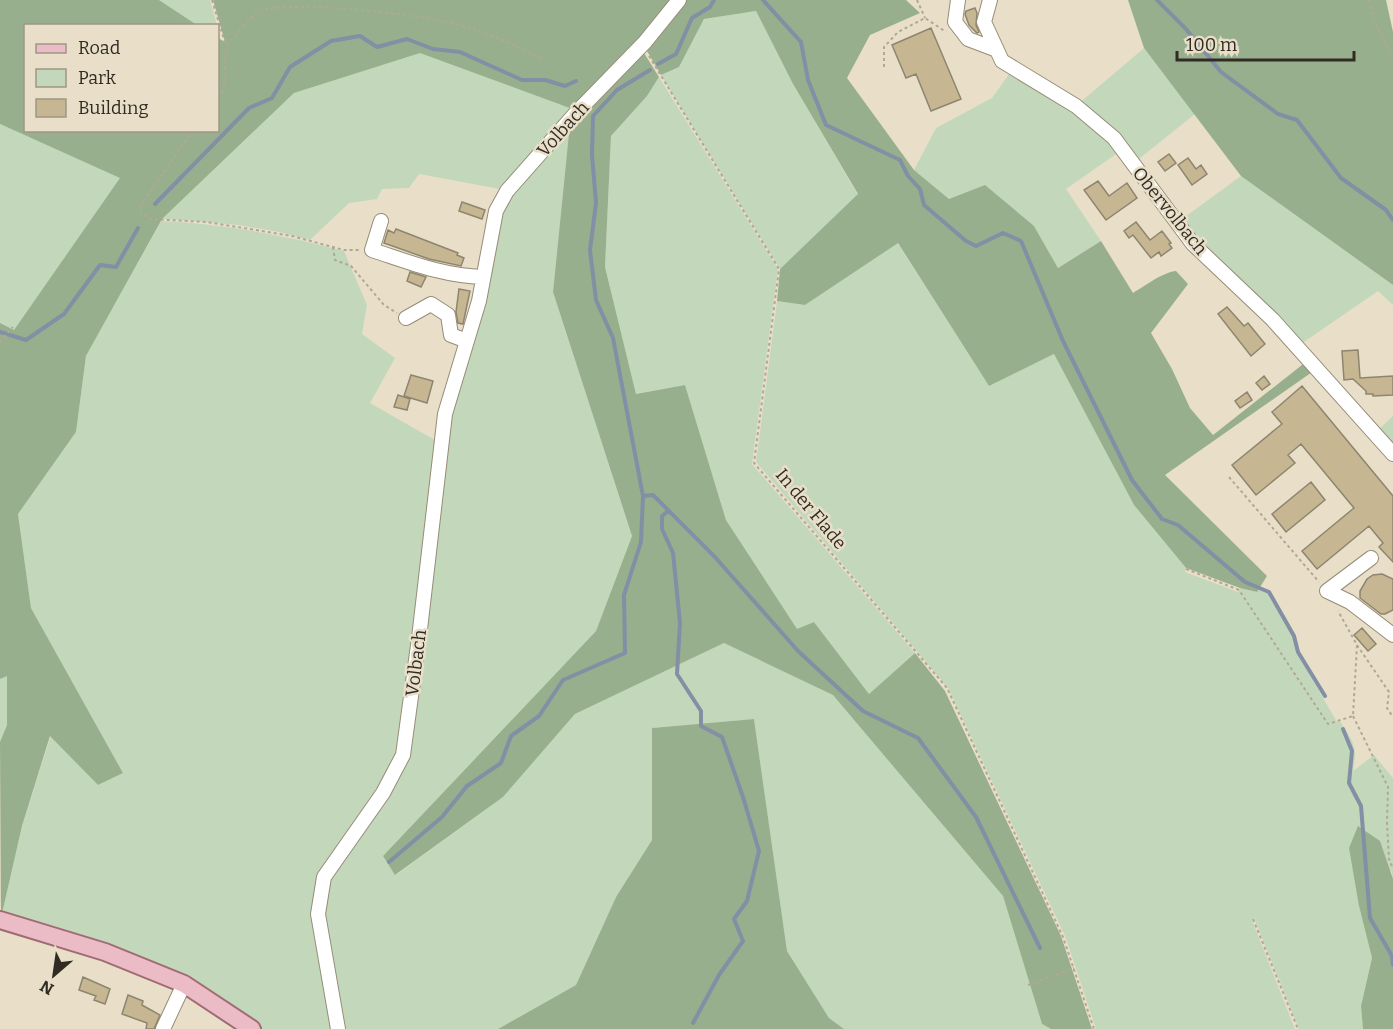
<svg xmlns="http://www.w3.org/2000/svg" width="1393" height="1029" font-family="Bitter,serif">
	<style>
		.green { fill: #c3d8ba }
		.forest { fill: #98af8e }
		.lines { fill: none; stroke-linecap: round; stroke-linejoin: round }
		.stream { stroke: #838fa4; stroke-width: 4 }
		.building { fill: #c6b792; stroke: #8e8570; stroke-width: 1.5 }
		.minor-casing { stroke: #958c77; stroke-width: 16 }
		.major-casing { stroke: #a16b75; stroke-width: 20 }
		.path { stroke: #b0a896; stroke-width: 2; stroke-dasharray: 3 3; stroke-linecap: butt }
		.minor { stroke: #fff; stroke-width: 14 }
		.major { stroke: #ebbbc6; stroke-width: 16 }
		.labels { text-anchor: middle; stroke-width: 5; stroke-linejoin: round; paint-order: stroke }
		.street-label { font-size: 18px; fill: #302c24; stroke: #e9dfc8 }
	</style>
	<rect width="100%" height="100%" fill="#e9dfc8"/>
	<path class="green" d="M159,0H210L217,25H197Z
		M756,11L793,84L858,195L780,269L661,75L679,67L704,19Z
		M1144,48L1195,114L1135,162L1077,105Z
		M420,52L575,110L505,190L419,174L409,188L382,189L377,199L349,203L310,240C262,226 211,221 162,219L294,93Z
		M1012,70L1074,108L1119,152L1066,189L1101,241L1058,268L1034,226L949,199L914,170L936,128L992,98Z
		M659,77L778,269L752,464L915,653L869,694L814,622L797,630L726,520L685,385L636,394L605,267L611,136L647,96Z
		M570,123L553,292L632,536L596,631L383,856L396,875L503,797L575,714L724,643L833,694L1003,896L1042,1024L1051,1029H844L829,1018L787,951L754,719L652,728V840L616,897L576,985L498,1029H339L322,912L326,877L406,754L447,415L499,211Z
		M0,124L121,178L14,330L0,323Z
		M1241,176L1393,285V305L1378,291L1298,346L1178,222Z
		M161,221C224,224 284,235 344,251L367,305L362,334L395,358L370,403L440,443L401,754L335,855L316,914L336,1029H258L185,981L1,918L22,826L51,735L98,785L123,773L31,608L18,514L76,432L86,356Z
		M897,242L989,386L1054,354L1134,505L1186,568L1185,572L1238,592L1240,588L1257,592L1259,589L1268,592L1293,636L1297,653L1337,722L1340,721C1353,742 1358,746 1353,771L1374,755L1393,778V879L1391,870L1359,906L1372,958L1361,1006L1363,1029H1299L1254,918L1252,920L1295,1029H1096L1065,936L948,688L756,462L777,301L805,305Z
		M1393,416V451L1376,432Z
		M7,675V725L0,742V679Z"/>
	<path class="forest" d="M0,0H159L197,25L26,26V130H218V38L225,42L213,0H676L575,110L420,53L294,93L162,219L86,356L76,432L18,514L31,608L123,773L98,785L50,736L22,826L1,918L0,742L7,725V676L0,679V323L14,330L120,178L0,124Z
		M682,0H906L920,13L870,35L847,78L914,170L949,199L985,185L1034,226L1058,268L1101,241L1133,293C1145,286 1163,272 1176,271L1188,284L1151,333L1172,369L1190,408L1213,435L1307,361L1315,370L1165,475L1267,576L1257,592L1240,588L1186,568L1134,505L1054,354L989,386L898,243L805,305L777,301L780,269L858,194L793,84L756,11L704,19L679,67L661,75L647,51L646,42Z
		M1128,0H1386L1393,32V285L1241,176L1144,48Z
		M644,44V53L659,77L647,96L611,136L605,267L636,394L685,385L726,520L797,629L814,622L869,694L915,653L945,691L1061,936L1092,1029H1051L1042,1024L1003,896L833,695L724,643L575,714L503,797L395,875L383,856L596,631L632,536L553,292L570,123Z
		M754,719L787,951L829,1018L844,1029H498L576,985L616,897L652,840V728Z
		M1358,826L1380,841L1393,879V1029H1363L1361,1006L1372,958L1359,906L1349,848Z"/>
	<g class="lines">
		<path class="stream" d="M763,0L801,42L808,80L826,125L900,160L908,176L920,189L924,205L966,241L976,246L1003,233L1021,241L1063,341L1132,480L1162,519L1178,525L1245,582L1269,592L1294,636L1298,652L1325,696
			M1157,0L1186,29L1221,72L1278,114L1297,120L1341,178L1386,210L1393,220
			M658,64L676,54L692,18L710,7L714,0
			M155,204L249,108L272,98L290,67L331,41L360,36L377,47L407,39L433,49L460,52L522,80H545L565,86L576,81
			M0,332L26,340L64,314L100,265L116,267L138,228
			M643,496L653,495L714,556L798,651L863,711L918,738L976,817L1040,948
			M668,511L662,516V529L673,553L680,623L677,674L701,711V726L722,737L743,797L759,851L747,901L734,919L743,941L719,975L693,1023
			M1343,729L1352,751L1349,783L1361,806L1370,918L1392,956L1393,965
			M389,862L442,817L467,786L501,763L511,736L539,716L563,680L625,653L624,595L641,542L643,496L613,338L596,300L590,250L596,203L592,155L593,116L617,90L650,70"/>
	</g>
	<path class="building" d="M975,8L977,13L976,25L979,32L977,33L969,25L965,14L966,11Z
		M931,28L961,99L931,111L916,74L906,78L892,45Z
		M1169,154L1176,163L1165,171L1158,162Z
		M1188,158L1196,169L1201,165L1207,174L1192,185L1178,165Z
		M1098,181L1109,196L1127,183L1137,198L1106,220L1084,190Z
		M462,202L485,210L482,219L459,211Z
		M1136,222L1150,240L1162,231L1171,243L1169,244L1172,248L1161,256L1159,252L1151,258L1133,235L1129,238L1124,231Z
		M396,229L458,253L457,255L464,258L461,266L429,259L384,243L388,230L394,233Z
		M410,272L426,277L421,287L407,281Z
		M459,289L470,291L463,324L458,323L456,312Z
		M1227,307L1244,326L1248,323L1265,344L1251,356L1218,314Z
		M1358,350L1360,378L1393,376V395L1373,396V394H1366V391L1353,379L1344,380L1342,351Z
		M411,375L433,381L427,403L404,396Z
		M1264,376L1270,384L1262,390L1256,383Z
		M1302,386L1393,496V562L1379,547L1383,543L1369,526L1317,569L1302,551L1354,508L1301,444L1288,455L1295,463L1256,495L1232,465L1282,424L1272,412Z
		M1247,392L1252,400L1240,408L1235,401Z
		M398,395L410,399L407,410L394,407Z
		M1311,482L1325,500L1286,532L1272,514Z
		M1382,574L1393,579V610L1385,614H1381L1360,598V591L1367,579L1373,575Z
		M1362,628L1376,644L1368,651L1354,635Z
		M83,977L110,989L105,1004L94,1000L96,996L79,990Z
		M128,995L143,1001L142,1005L160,1015L154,1029H146L147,1023L122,1014Z"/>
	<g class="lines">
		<g class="minor-casing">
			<path id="minor" d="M958,0L955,22L968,39L997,50
				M990,0L984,22L1002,61L1076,106L1114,138L1193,244L1273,320L1393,454
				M381,221L372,250C409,262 443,276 483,277
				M406,318L431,304L448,315L451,335L467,341
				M1371,558L1327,591L1350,602L1393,635
				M163,1029L184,984
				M338,1029L318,914L324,877L383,793L403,755L419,638L445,414L479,301L496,211L507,191L575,114L645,42L679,0"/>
		</g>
		<g class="major-casing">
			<path id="major" d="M0,920L105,952L184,984L252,1029"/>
		</g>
		<path class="path" d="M212,0L226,46
			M917,0L925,18
			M1369,0C1373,21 1381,37 1393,55
			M649,56L779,269L754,463L947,688L1063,937L1094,1029
			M884,67V47L898,32L925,18L946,32
			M218,98C229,85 223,65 226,49C227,43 252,15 258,11C290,0 432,14 470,28C496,36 521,49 546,60
			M193,130L141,205V211L150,219L207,222L292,236L344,250H360
			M333,247L335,260L351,266L384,305L397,313
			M0,342L13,327
			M1229,477L1319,582
			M1186,569L1239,590L1328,724L1353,716L1357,645L1338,611
			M1357,645L1389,692L1387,708L1393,717
			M1353,716L1388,787L1387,823L1389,859L1393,869
			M1253,919L1298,1029
			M1028,985L1074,968"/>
		<use href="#minor" class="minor"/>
		<use href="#major" class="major"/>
	</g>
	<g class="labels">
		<g class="street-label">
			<text transform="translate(563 129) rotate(-48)" y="6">Volbach</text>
			<text transform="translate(1170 211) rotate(51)" y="6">Obervolbach</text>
			<text transform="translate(811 509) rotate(50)" y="6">In der Flade</text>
			<text transform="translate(416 663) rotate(-83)" y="6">Volbach</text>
		</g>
	</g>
	<rect x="24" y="24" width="195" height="108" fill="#e9dfc8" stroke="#9f9786" stroke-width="1.5"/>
	<rect x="36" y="44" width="30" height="9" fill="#ebbbc6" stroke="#9f9786" stroke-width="1.5"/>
	<text x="78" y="54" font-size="18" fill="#302c24">Road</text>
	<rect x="36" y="69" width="30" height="18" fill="#c3d8ba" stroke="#9f9786" stroke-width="1.5"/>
	<text x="78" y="84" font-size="18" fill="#302c24">Park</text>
	<rect x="36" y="99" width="30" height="18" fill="#c6b792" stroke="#9f9786" stroke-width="1.5"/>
	<text x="78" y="114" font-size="18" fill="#302c24">Building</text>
	<g transform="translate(54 975) rotate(209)" stroke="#e9dfc8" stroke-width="4.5" paint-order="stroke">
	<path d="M0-4.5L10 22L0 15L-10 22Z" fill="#302c24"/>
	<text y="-9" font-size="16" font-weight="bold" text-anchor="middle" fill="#302c24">N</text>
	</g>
	<path d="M1177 51v9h177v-9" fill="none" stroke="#302c24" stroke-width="3"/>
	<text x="1186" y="51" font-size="18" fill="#302c24" stroke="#e9dfc8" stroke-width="4.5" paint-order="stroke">100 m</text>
</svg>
